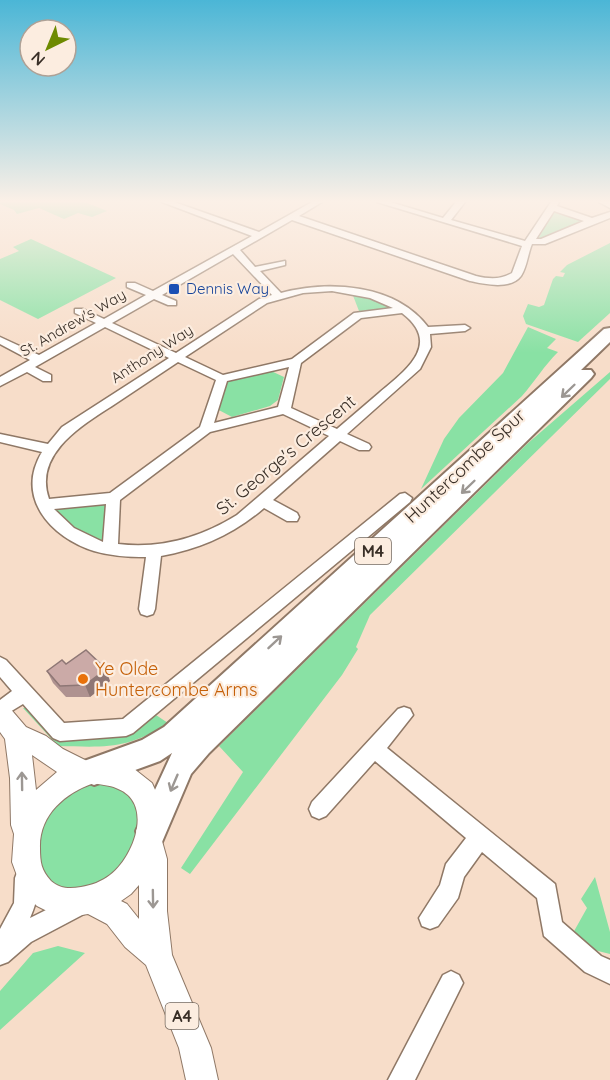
<svg xmlns="http://www.w3.org/2000/svg" width="610" height="1080" font-family="Quicksand,sans-serif">
	<style>
		.green { fill: #89e1a4 }
		.lines { fill: none; stroke-linecap: round; stroke-linejoin: round }
		.minor-casing { stroke: #8f7866; stroke-width: 3 }
		.major-casing { stroke: #8f7866; stroke-width: 2 }
		.highway-casing { stroke: #8f7866; stroke-width: 4 }
		.minor { fill: #fff; fill-rule: evenodd }
		.major { fill: #fff; fill-rule: evenodd }
		.highway { fill: #fff; fill-rule: evenodd }
		.wall { fill: #af9290 }
		.shaded-wall { fill: #8e7775 }
		.building { fill: #cbaaa7; stroke: #8e7775; stroke-width: 1.5 }
		.oneway { stroke: #9c9793 }
		.transit-dot { fill: #1a4fb4; stroke: #fcede0; stroke-width: 2 }
		.food-dot { fill: #e8710a; stroke: #fcede0; stroke-width: 2 }
		.labels { text-anchor: middle; stroke-width: 4.5; stroke-linejoin: round; paint-order: stroke }
		.far-transit-label { font-size: 15px; fill: #164399; stroke: #fcede0; text-anchor: start }
		.far-street-label { font-size: 15px; fill: #392f27; stroke: #fcede0 }
		.shield { fill: #fcede0; stroke: #74685e; stroke-width: 1.5 }
		.shield-label { font-size: 16px; font-weight: bold; fill: #392f27 }
		.street-label { font-size: 18px; fill: #392f27; stroke: #fcede0 }
		.food-label { font-size: 18px; fill: #c56008; stroke: #fcede0; text-anchor: start }
	</style>
	<rect width="100%" height="100%" fill="#f7ddc9"/>
	<path class="green" d="M0,202H85L107,211L92,217L78,213L64,219L39,208L17,214L14,210L0,204Z
		M554,211L586,221L543,240L538,239Z
		M31,239L116,278L38,319L0,300V259L19,251L13,247Z
		M610,243V313L578,342L526,324L523,316L528,304L539,307L544,305L553,279L556,276L563,277L565,273L560,272L567,265Z
		M352,293L385,301L394,309L359,311Z
		M528,327L556,339L547,348L558,352C544,366 535,381 522,396L421,489L444,439L459,418L503,373Z
		M269,370L284,377L278,400L270,406L232,417L215,408L223,384L232,378Z
		M610,372V379L370,615L356,647L358,649L342,675L190,874L181,868L243,772L219,746L527,444Z
		M106,500L104,540L99,541L64,522L53,510L55,505Z
		M23,708H30L56,737L153,713L168,723C127,750 105,747 58,746Z
		M86,782L119,784L141,806L142,841L103,886C71,889 61,896 39,869L42,816Z
		M595,877L610,932V954L594,950L573,933L587,908L581,899Z
		M58,946L85,953L0,1030V991L33,953Z"/>
	<g class="lines">
		<g class="minor-casing">
			<path id="minor" d="M162,202H174L259,232L312,202H322L299,216L476,276C489,279 500,280 512,273L522,246L377,202H390L443,218L456,202H465L451,220L525,241L551,202H559L557,206L592,218L610,212V218L545,244H532C528,253 527,267 521,276C511,290 484,284 470,281L292,220L240,250L255,267L285,261V265L260,271L281,293C329,280 396,284 428,327L465,325L470,328L465,331L430,334L431,347L420,369L347,434L369,444L371,447L369,450H359L340,441L273,500L297,513L299,517L297,521H287L264,508C234,534 201,549 161,556L155,609L153,614L147,616L141,614L139,609L146,557C128,557 111,556 94,551C50,537 15,497 42,452L0,442V434L48,444L62,427L169,358L105,327L35,367L51,375V381H43L27,372L0,386V377L30,360L0,344V337L39,355L96,323L75,313V309H83L104,319L146,295L127,287V283H135L153,291L252,236ZM554,211L584,221L541,239H536ZM233,254L272,295L259,299L176,353L112,323L154,299L168,305H176V301L162,295ZM332,291L370,298L393,308L354,313L292,359L223,375L185,357L267,303L303,293ZM402,313C443,344 405,371 379,393C365,405 351,417 337,429L291,408L301,363L361,318ZM178,362L216,380L200,427L110,493L49,499C33,453 83,425 115,404C136,390 157,376 178,362ZM289,367L278,407L214,423L227,381ZM283,414L329,436L237,515C200,538 161,549 118,544L120,500L210,432ZM106,504L103,542L74,528L54,509Z
				M599,202H610V208Z
				M405,493L412,498L410,502L133,733L126,736L60,741L53,738L23,704L0,718V700L12,691L0,677V657L6,660L64,723L123,719L400,494Z
				M404,707L410,709L413,715L387,748L555,884L562,922L601,956L610,960V984L585,972L544,936L537,898L482,852L464,877L458,898L438,926L430,929L422,926L419,918L440,885L446,864L466,838L375,761L326,816L319,819L312,816L309,809L312,802L398,709Z
				M26,867L34,870C41,887 37,902 30,918L76,895L84,898L87,906L84,914L31,942L8,962L0,965V929L14,903L15,878L18,870Z
				M451,971L459,975L463,983L415,1080H388L443,975Z"/>
		</g>
		<g class="major-casing">
			<path id="major" d="M0,703L8,706L26,727L46,736L63,749L87,761L94,759L133,768L152,783L156,792L164,814L162,841L167,859V911L172,955L211,1048L218,1080H186L179,1048L146,965L125,947L107,924L88,914L69,917L47,911L37,906L23,892L12,862L14,834L11,825L10,778L5,739L0,732ZM32,755L57,772L36,790ZM94,783C101,785 110,785 116,788C155,802 134,857 110,875C101,882 92,885 81,887C70,889 60,889 51,881C41,870 40,862 40,848C39,815 65,793 94,783ZM139,885V919L127,904L121,901L131,894Z"/>
		</g>
		<g class="highway-casing">
			<path id="highway" d="M610,328V342L581,370H591L594,374L591,378L209,753L191,774L162,842L151,846L140,842L136,831L172,753L160,761L94,785L84,781L79,771L84,761L142,740L164,727L604,329Z"/>
		</g>
		<use href="#minor" class="minor"/>
		<use href="#major" class="major"/>
		<use href="#highway" class="highway"/>
	</g>
	<path class="wall" d="M47,671L110,681L90,697H66L53,683Z"/>
	<path class="shaded-wall" d="M106,669L110,681L90,697L85,685Z"/>
	<path class="building" d="M86,650L106,669L85,685L60,686L47,671L62,660L66,664Z"/>
	<defs><path id="oneway-shaft" d="M-6 0H5M1.5-3L5.5 0L1.5 3" fill="none" stroke-width="1.6" stroke-linecap="round" stroke-linejoin="round" transform="scale(1.5)"/></defs>
	<g class="oneway">
		<use href="#oneway-shaft" transform="translate(568 391) rotate(136)"/>
		<use href="#oneway-shaft" transform="translate(468 487) rotate(136)"/>
		<use href="#oneway-shaft" transform="translate(275 642) rotate(-43)"/>
		<use href="#oneway-shaft" transform="translate(22 781) rotate(-91)"/>
		<use href="#oneway-shaft" transform="translate(174 783) rotate(113)"/>
		<use href="#oneway-shaft" transform="translate(153 899) rotate(89)"/>
	</g>
	<linearGradient id="sky" x2="0" y2="1"><stop stop-color="#4bb6d6"/><stop offset="0.57" stop-color="#fbf0e7"/><stop offset="1" stop-color="#fbf0e7" stop-opacity="0"/></linearGradient>
	<rect width="610" height="353" fill="url(#sky)"/>
	<rect class="transit-dot" x="168" y="283" width="12" height="12" rx="3"/>
	<circle class="food-dot" cx="83" cy="679" r="6"/>
	<g class="labels">
		<g class="far-transit-label">
			<text x="186" y="294">Dennis Way</text>
		</g>
		<g class="far-street-label">
			<text transform="translate(73 323) rotate(-30)" y="5">St. Andrew's Way</text>
			<text transform="translate(152 354) rotate(-33)" y="5">Anthony Way</text>
		</g>
		<g class="shield">
			<rect x="355" y="538" width="36" height="26" rx="4.5"/>
			<rect x="165.5" y="1003" width="33" height="26" rx="4.5"/>
		</g>
		<g class="shield-label">
			<text x="373" y="557">M4</text>
			<text x="182" y="1022">A4</text>
		</g>
		<g class="street-label">
			<text transform="translate(286 455) rotate(-40)" y="6">St. George's Crescent</text>
			<text transform="translate(465 466) rotate(-43)" y="6">Huntercombe Spur</text>
		</g>
		<g class="food-label">
			<text x="95" y="675">Ye Olde<tspan x="95" dy="21">Huntercombe Arms</tspan></text>
		</g>
	</g>
	<g transform="translate(48 48) rotate(223)"><circle r="28" fill="#fcede0" stroke="#aea196" stroke-width="1.5"/>
	<path d="M0-4.5L10 22L0 15L-10 22Z" fill="#6e8a00"/>
	<text y="-9" font-size="16" font-weight="bold" text-anchor="middle" fill="#392f27">N</text>
	</g>
</svg>
